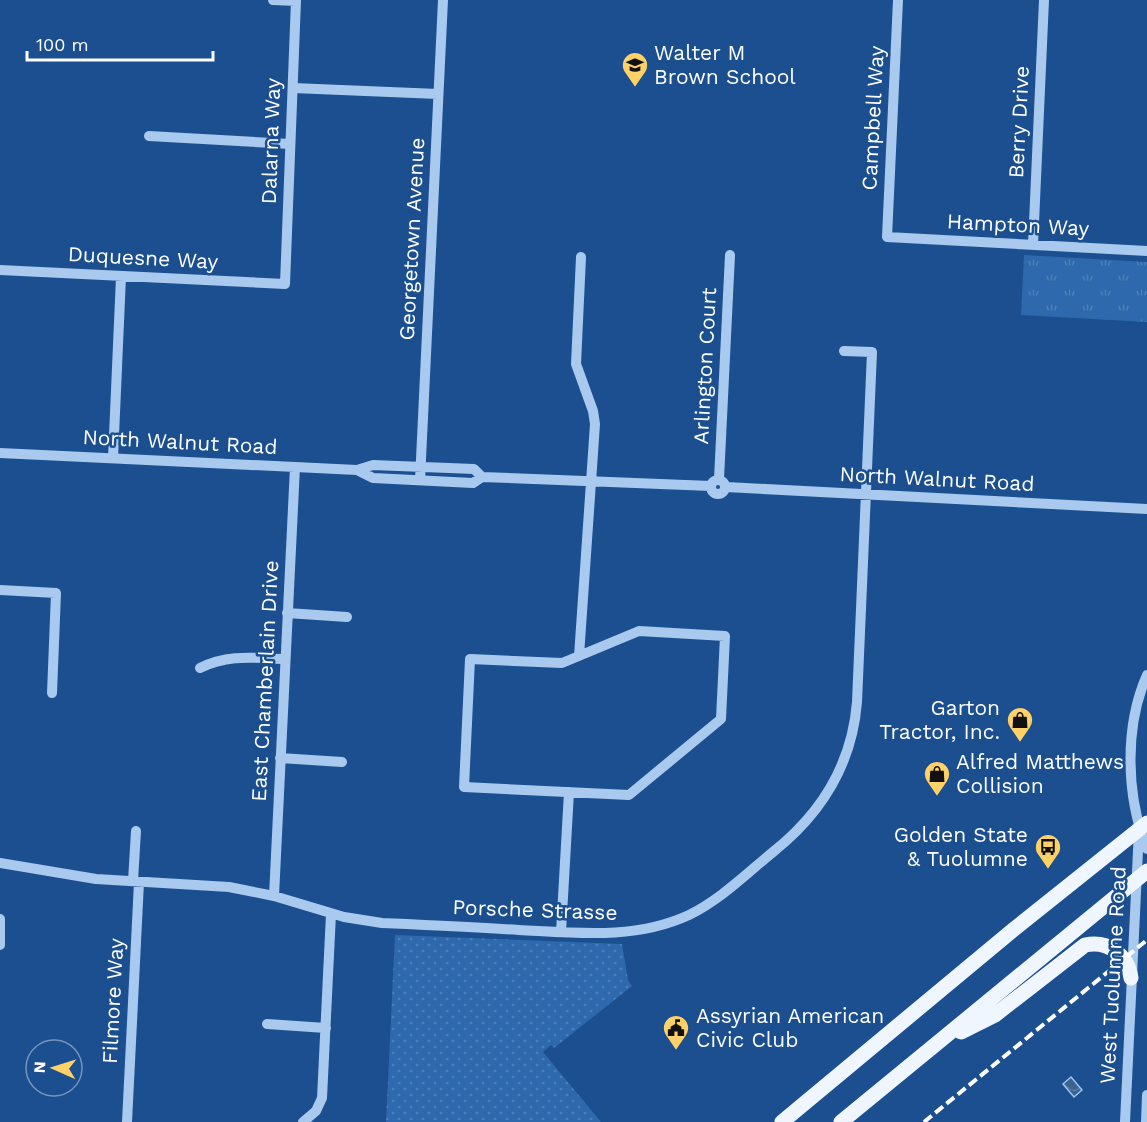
<svg xmlns="http://www.w3.org/2000/svg" width="1147" height="1122" font-family="'Work Sans',sans-serif">
	<style>
		.grass { fill: url(#grass-dots) }
		.park { fill: url(#park-tufts) }
		.water { fill: url(#water-waves); stroke: #9cc4f0; stroke-width: 1.5 }
		.lines { fill: none; stroke-linecap: round; stroke-linejoin: round }
		.minor { stroke: #a9c9ee; stroke-width: 10 }
		.major { stroke: #f0f6ff; stroke-width: 15 }
		.rail { stroke: #fff; stroke-width: 4; stroke-dasharray: 10 4.5; stroke-linecap: butt }
		.labels { text-anchor: middle; stroke-width: 5; stroke-linejoin: round; paint-order: stroke }
		.poi-label { font-size: 21px; fill: #fff; stroke: #1b4f8f; text-anchor: start }
		.street-label { font-size: 21px; fill: #fff; stroke: #1b4f8f }
	</style>
	<defs>
		<pattern id="grass-dots" width="8" height="8" patternUnits="userSpaceOnUse" patternTransform="scale(1.5)"><rect width="8" height="8" fill="#2e69ad"/><path d="M2 2h.1M6 6h.1" fill="none" stroke="#4d80b9" stroke-width="1.8" stroke-linecap="round"/></pattern>
		<pattern id="park-tufts" width="24" height="20" patternUnits="userSpaceOnUse" patternTransform="scale(1.5)"><rect width="24" height="20" fill="#2e69ad"/><path d="M3 7l-1-3M5 7V3M7 7l1-3M15 17l-1-3M17 17v-4M19 17l1-3" fill="none" stroke="#4d80b9"/></pattern>
		<pattern id="water-waves" width="16" height="10" patternUnits="userSpaceOnUse" patternTransform="scale(1.5)"><rect width="16" height="10" fill="#3c6290"/><path d="M0 5q4-4 8 0t8 0" fill="none" stroke="#597aa1"/></pattern>
	</defs>
	<rect width="100%" height="100%" fill="#1b4f8f"/>
	<path class="grass" d="M395,935L622,944L628,980L632,986L554,1048L551,1045L543,1052L601,1122H386Z"/>
	<path class="park" d="M1024,255L1147,262V322L1021,315Z"/>
	<path class="water" d="M1071,1077L1082,1090L1074,1097L1063,1084Z"/>
	<g class="lines">
		<path class="minor" d="M273,0L296,1
			M898,0L887,237L1147,251
			M293,88L438,94
			M149,136L290,144
			M1033,245L1044,0
			M0,270L285,284L296,0
			M0,453L357,470L373,478L473,483L482,477L711,486
			M113,458L121,277
			M357,470L373,465L474,469L482,477
			M719,479L730,255
			M711 487a7 7 0 1 1 14 0a7 7 0 1 1-14 0Z
			M420,480L443,0
			M726,487L1147,509
			M0,590L56,593L52,693
			M287,613L347,617
			M639,631L725,636L721,719L629,795L464,787L470,659L562,663Z
			M579,656L595,424L593,411L576,364L581,257
			M200,668C228,654 254,658 285,659
			M1147,675C1124,727 1126,796 1147,849
			M280,758L342,762
			M0,863L96,879L229,887L274,896L344,917L382,923C427,925 473,927 519,930C577,933 635,940 689,915C720,900 746,874 773,852C822,813 852,765 857,702L872,352L844,351
			M133,881L136,831
			M274,896L295,467
			M0,919V945
			M561,932L569,792
			M267,1024L326,1028
			M127,1122L139,882
			M303,1122L316,1111L322,1098L331,914
			M1125,1122L1139,830
			M1146,1122L1147,1095"/>
		<path class="major" d="M961,1032L995,1015L1085,945C1108,940 1128,955 1131,978
			M782,1122L1013,930L1147,823
			M841,1122L1147,871"/>
		<path class="rail" d="M924,1122L1147,940"/>
	</g>
	<defs>
		<g id="school-pin" transform="scale(1.35)"><path d="M0 17L-7.5 6A9.5 9.5 0 1 1 7.5 6Z" fill="#ffd166" stroke="#1b4f8f"/><path d="M0-5L7-2L0 1L-7-2ZM-4 1L0 2.5L4 1V4Q0 6-4 4Z" fill="#111"/></g>
		<g id="shop-pin" transform="scale(1.35)"><path d="M0 17L-7.5 6A9.5 9.5 0 1 1 7.5 6Z" fill="#ffd166" stroke="#1b4f8f"/><path d="M-5-2.5h2.3a2.7 3.5 0 0 1 5.4 0H5L5.5 6h-11ZM-1.5-2.5h3a1.5 2.3 0 0 0-3 0Z" fill="#111"/></g>
		<g id="bus-pin" transform="scale(1.35)"><path d="M0 17L-7.5 6A9.5 9.5 0 1 1 7.5 6Z" fill="#ffd166" stroke="#1b4f8f"/><path d="M-5-6H5V4H4V6H2V4H-2V6H-4V4H-5ZM-3.5-4V0h7V-4ZM-3.5 1.2v1.5H-2V1.2ZM2 1.2v1.5H3.5V1.2Z" fill="#111"/></g>
		<g id="civic-pin" transform="scale(1.35)"><path d="M0 17L-7.5 6A9.5 9.5 0 1 1 7.5 6Z" fill="#ffd166" stroke="#1b4f8f"/><path d="M-.6-6.5H3V-4.5H.6V-3L4-1V1h2V6H-6V1h2V-1L-.6-3ZM-1.2 2.5V6h2.4V2.5Z" fill="#111"/></g>
	</defs>
	<g fill-rule="evenodd">
		<use href="#school-pin" x="635" y="65"/>
		<use href="#shop-pin" x="1020" y="720"/>
		<use href="#shop-pin" x="937" y="774"/>
		<use href="#bus-pin" x="1048" y="847"/>
		<use href="#civic-pin" x="676" y="1028"/>
	</g>
	<g class="labels">
		<g class="poi-label">
			<text x="654" y="60">Walter M<tspan x="654" dy="24">Brown School</tspan></text>
			<text x="1000" y="715" text-anchor="end">Garton<tspan x="1000" dy="24">Tractor, Inc.</tspan></text>
			<text x="956" y="769">Alfred Matthews<tspan x="956" dy="24">Collision</tspan></text>
			<text x="1028" y="842" text-anchor="end">Golden State<tspan x="1028" dy="24">&amp; Tuolumne</tspan></text>
			<text x="696" y="1023">Assyrian American<tspan x="696" dy="24">Civic Club</tspan></text>
		</g>
		<g class="street-label">
			<text transform="translate(873 118) rotate(-87)" y="7">Campbell Way</text>
			<text transform="translate(1019 122) rotate(-87)" y="7">Berry Drive</text>
			<text transform="translate(271 141) rotate(-88)" y="7">Dalarna Way</text>
			<text transform="translate(1018 225) rotate(3)" y="7">Hampton Way</text>
			<text transform="translate(412 239) rotate(-87)" y="7">Georgetown Avenue</text>
			<text transform="translate(143 258) rotate(3)" y="7">Duquesne Way</text>
			<text transform="translate(705 366) rotate(-87)" y="7">Arlington Court</text>
			<text transform="translate(180 442) rotate(3)" y="7">North Walnut Road</text>
			<text transform="translate(937 479) rotate(3)" y="7">North Walnut Road</text>
			<text transform="translate(265 681) rotate(-87)" y="7">East Chamberlain Drive</text>
			<text transform="translate(535 910) rotate(2)" y="7">Porsche Strasse</text>
			<text transform="translate(1113 975) rotate(-87)" y="7">West Tuolumne Road</text>
			<text transform="translate(113 1001) rotate(-87)" y="7">Filmore Way</text>
		</g>
	</g>
	<g transform="translate(54 1068) rotate(273)"><circle r="28" fill="#1b4f8f" stroke="#7695bc" stroke-width="1.5"/>
	<path d="M0-4.5L10 22L0 15L-10 22Z" fill="#ffd166"/>
	<text y="-9" font-size="16" font-weight="bold" text-anchor="middle" fill="#ffffff">N</text>
	</g>
	<path d="M27 51v9h186v-9" fill="none" stroke="#ffffff" stroke-width="3"/>
	<text x="36" y="51" font-size="18" fill="#ffffff" stroke="#1b4f8f" stroke-width="4.5" paint-order="stroke">100 m</text>
</svg>
